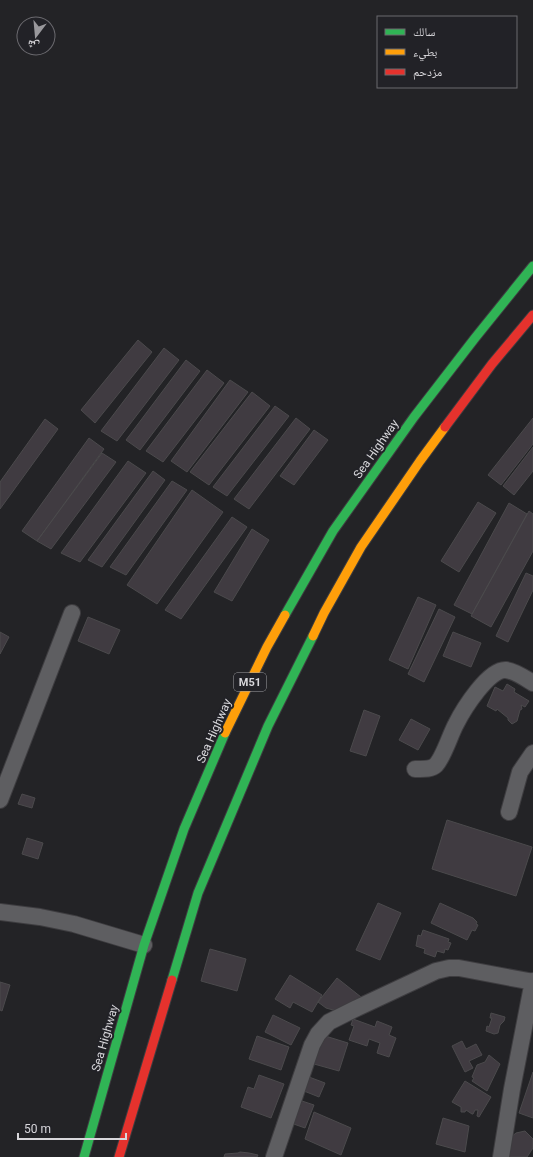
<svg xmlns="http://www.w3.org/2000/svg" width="533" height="1157" font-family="Roboto,'Noto Naskh Arabic',sans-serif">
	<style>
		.building { fill: #403b41; stroke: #4b4a4c }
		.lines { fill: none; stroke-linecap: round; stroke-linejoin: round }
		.street-casing { stroke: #3e3d40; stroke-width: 18 }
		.fast-casing { stroke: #3e3d40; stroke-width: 11 }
		.slow-casing { stroke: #3e3d40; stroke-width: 11 }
		.jam-casing { stroke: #3e3d40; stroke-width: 11 }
		.street { stroke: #5e5e61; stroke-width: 16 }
		.fast { stroke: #30b455; stroke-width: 9 }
		.slow { stroke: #ff9f0a; stroke-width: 9 }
		.jam { stroke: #e5322d; stroke-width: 9 }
		.labels { text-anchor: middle; stroke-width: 4; stroke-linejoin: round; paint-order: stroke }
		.shield { fill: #222227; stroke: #a1a1a5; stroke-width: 1 }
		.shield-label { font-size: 11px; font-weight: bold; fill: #d8d7db }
		.street-label { font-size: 12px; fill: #d8d7db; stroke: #222227 }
	</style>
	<rect width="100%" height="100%" fill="#232326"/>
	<path class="building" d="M138,340L152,352L95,423L81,410Z
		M164,348L179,360L117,441L101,431Z
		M186,360L200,371L140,450L126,440Z
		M207,370L224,383L163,462L146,451Z
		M230,380L248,392L187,472L171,461Z
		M252,392L270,406L209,485L190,472Z
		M275,406L289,416L227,496L213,487Z
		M296,418L310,429L249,509L234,499Z
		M533,418V444L501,485L488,475Z
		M45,419L58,429L0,509V482Z
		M314,430L328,440L294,485L280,476Z
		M89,438L104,449L37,541L22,531Z
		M533,447V471L514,495L503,486Z
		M102,453L116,462L51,549L37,541Z
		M128,461L146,473L80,562L61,553Z
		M153,471L165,480L102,567L88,560Z
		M172,481L187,490L126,575L110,567Z
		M192,490L223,512L157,604L127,585Z
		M478,502L496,513L459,572L441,561Z
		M509,503L527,514L472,614L454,605Z
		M529,511L533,514V551L491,627L471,616Z
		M232,517L247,527L181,619L165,610Z
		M252,529L269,540L232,601L214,592Z
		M526,573L533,576V590L508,642L496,636Z
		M418,597L436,605L408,669L389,660Z
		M439,609L455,617L424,682L408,674Z
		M88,617L120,630L109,654L78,641Z
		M0,632L9,637L0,654Z
		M453,632L481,643L471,667L443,656Z
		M507,684L515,689L514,692L529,701L525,707L521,705L522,709L520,710L517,721L512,724L508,720V718L497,709L496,711L487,706L495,687L503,691Z
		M364,710L380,716L366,756L350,751Z
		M411,719L430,729L418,750L399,740Z
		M22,794L35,798L32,808L18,804Z
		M447,820L532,847L516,896L432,869Z
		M27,838L43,843L38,859L22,854Z
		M378,903L401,913L380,960L356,950Z
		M440,903L473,918L477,922L476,924L478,925L475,931L472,930L467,940L431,923Z
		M423,930L449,939L448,942L451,943L448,950L445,949L444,953L437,951L435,957L424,953L425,949L416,946L418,935L421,936Z
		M210,949L246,959L237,991L201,981Z
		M290,975L322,995L312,1012L293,1002L290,1008L275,999Z
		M337,978L361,997L355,1002L338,1010H333L326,1008L318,1002Z
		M0,982L10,985L2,1011L0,1010Z
		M491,1013L505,1017L504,1021L500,1025L498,1033L494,1034L486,1031L487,1026L489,1027L492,1018H490Z
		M273,1015L300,1028L291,1045L265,1032Z
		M353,1019L375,1027L377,1021L392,1027L389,1035L396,1038L389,1057L377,1053L380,1043L369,1039L367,1046L349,1040L354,1026L351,1025Z
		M322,1035L348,1043L339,1071L314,1064Z
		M257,1036L289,1047L281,1070L249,1059Z
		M462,1041L466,1049L476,1044L482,1055L469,1061L473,1068L465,1072L452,1046Z
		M489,1055L500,1064L487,1091L472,1081L474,1078L472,1077L477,1065L485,1062Z
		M533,1072V1118L519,1113Z
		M259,1075L284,1084L271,1118L241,1107L248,1087L254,1089Z
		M309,1077L325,1083L319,1097L304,1091Z
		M465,1081L491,1097L479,1117L477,1116L478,1110H475L473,1114H472L466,1110L465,1112H461V1107L452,1102Z
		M296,1099L314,1105L305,1128L288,1122Z
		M314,1112L351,1128L341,1155L305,1139Z
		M443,1118L469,1126L465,1152L436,1144Z
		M525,1131L533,1139V1148L527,1157H507L511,1137L516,1133Z
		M240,1152L249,1153L258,1155L257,1157H224L225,1154L238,1153Z"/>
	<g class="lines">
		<g class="street-casing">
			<path id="street" d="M415,769C422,769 431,770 436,765C444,756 450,735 456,724C463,710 489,668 506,670C515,671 525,678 533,683
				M0,800L72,613
				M509,812L520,772L533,753
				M0,912L40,917L74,924L144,945
				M274,1157L312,1045L318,1034L329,1022L357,1008L436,971L449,968H459L533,982
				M501,1157L512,1089L533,981"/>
		</g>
		<g class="fast-casing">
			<path id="fast" d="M285,615L333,531L414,417L475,338L533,266
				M172,980L198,893L268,726L313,636
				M84,1157L144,945L184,829L225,733"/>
		</g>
		<g class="slow-casing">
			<path id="slow" d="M313,636L324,613L361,547L420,461L445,427
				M225,733L267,647L285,615"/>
		</g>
		<g class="jam-casing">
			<path id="jam" d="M445,427L492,364L533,315
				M119,1157L172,980"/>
		</g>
		<use href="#street" class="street"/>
		<use href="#fast" class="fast"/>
		<use href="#slow" class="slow"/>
		<use href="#jam" class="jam"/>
	</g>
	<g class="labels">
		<rect class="shield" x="234" y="673" width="32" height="18" rx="3"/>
		<g class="shield-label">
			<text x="250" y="686">M51</text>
		</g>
		<g class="street-label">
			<text transform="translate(376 449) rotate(-55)" y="4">Sea Highway</text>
			<text transform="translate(214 731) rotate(-66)" y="4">Sea Highway</text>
			<text transform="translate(105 1038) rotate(-74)" y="4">Sea Highway</text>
		</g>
	</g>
	<rect x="377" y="16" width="140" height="72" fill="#222227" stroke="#6b6a6f"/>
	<rect x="385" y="29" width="20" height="6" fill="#30b455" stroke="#6b6a6f"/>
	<text x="413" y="36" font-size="12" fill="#d8d7db">سالك</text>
	<rect x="385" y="49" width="20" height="6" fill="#ff9f0a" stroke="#6b6a6f"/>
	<text x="413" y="56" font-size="12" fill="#d8d7db">بطيء</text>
	<rect x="385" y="69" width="20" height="6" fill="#e5322d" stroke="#6b6a6f"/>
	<text x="413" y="76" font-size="12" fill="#d8d7db">مزدحم</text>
	<g transform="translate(36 36) rotate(196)"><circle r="19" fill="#222227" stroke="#6b6a6f"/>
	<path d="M0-3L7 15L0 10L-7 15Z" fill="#99989c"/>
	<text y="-6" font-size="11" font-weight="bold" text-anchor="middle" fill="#d8d7db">ش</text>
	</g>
	<path d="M18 1133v6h108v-6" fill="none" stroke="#d8d7db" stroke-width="2"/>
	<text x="24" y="1133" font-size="12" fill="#d8d7db" stroke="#222227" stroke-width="3" paint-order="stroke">50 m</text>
</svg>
